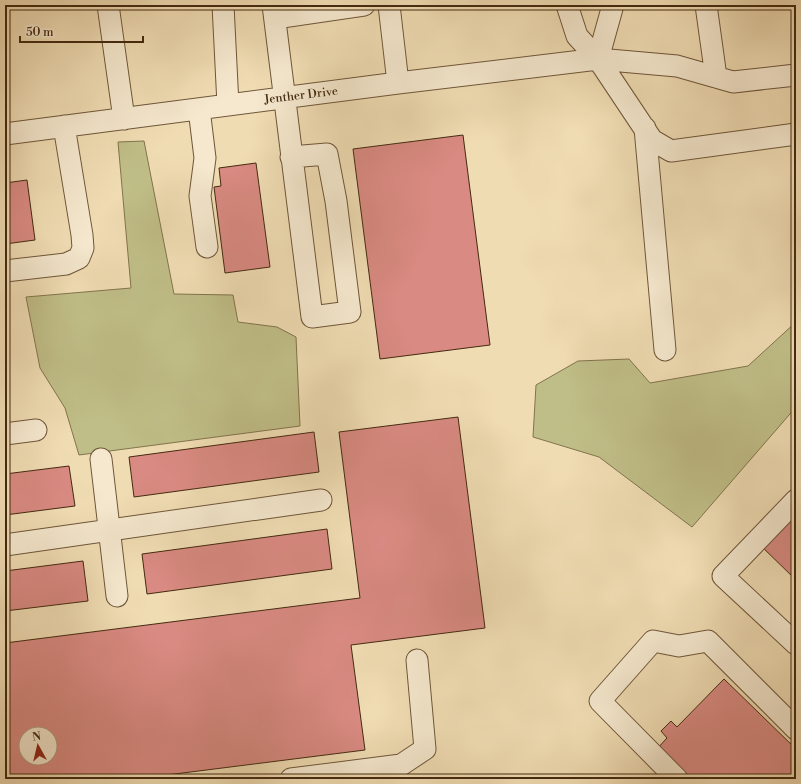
<svg xmlns="http://www.w3.org/2000/svg" width="801" height="784" font-family="'Libre Bodoni',serif">
	<style>
		.green { fill: #c0be88; stroke: #82744c }
		.building { fill: #d98a82; stroke: #442a10; fill-rule: evenodd }
		.lines { fill: none; stroke-linecap: round; stroke-linejoin: round }
		.minor-casing { stroke: #6f5639; stroke-width: 23 }
		.minor { stroke: #f5e8ce; stroke-width: 21 }
		.labels { text-anchor: middle; stroke-width: 3; stroke-linejoin: round; paint-order: stroke }
		.street-label { font-size: 12px; fill: #442a10; stroke: #f5e8ce }
	</style>
	<rect width="100%" height="100%" fill="#f0dcb3"/>
	<filter id="stains"><feTurbulence type="fractalNoise" baseFrequency=".005" numOctaves="4"/><feColorMatrix values="0 0 0 0 .2 0 0 0 0 .09 0 0 0 0 .02 0 0 0 .5 -.17"/></filter>
	<radialGradient id="worn" r=".72"><stop offset=".6" stop-color="#630" stop-opacity="0"/><stop offset="1" stop-color="#630" stop-opacity=".3"/></radialGradient>
	<path class="green" d="M144,141L174,294L233,295L238,322L277,327L296,337L300,426L79,455L65,408L40,368L26,297L131,288L118,142Z
		M796,322V407L692,527L599,457L533,437L536,385L578,361L629,359L650,383L748,366Z"/>
	<path class="building" d="M463,135L490,345L380,359L353,149Z
		M256,163L270,267L225,273L214,187L221,186L219,168Z
		M27,180L35,240L5,244V183Z
		M458,417L485,628L351,645L365,750L135,779H5V643L360,598L339,432ZM26,734H50V758H26Z
		M314,432L319,472L134,497L129,457Z
		M69,466L75,506L5,515V474Z
		M796,504V580L758,543Z
		M327,529L332,569L147,594L142,554Z
		M83,561L88,601L5,611V571Z
		M724,679L796,749V779H684L655,751L667,738L661,731L671,721L677,727Z"/>
	<g class="lines">
		<g class="minor-casing">
			<path id="minor" d="M108,5L124,119
				M223,5L228,105
				M273,5L312,317L350,312L336,201L327,154L291,157
				M389,5L398,83
				M567,5L577,36L598,59L652,140L671,151L796,134
				M706,5L716,77
				M275,18L364,5
				M598,59L613,5
				M199,109L205,158L200,196L207,247
				M645,128L665,350
				M5,134L398,83L598,59L677,66L733,82L796,75
				M5,271L66,264L79,258L83,248L82,235L64,126
				M5,434L36,430
				M101,459L117,596
				M796,500L723,576L796,644
				M5,545L321,500
				M291,779L401,765L425,749L417,660
				M677,779L600,701L653,641L679,646L708,641L796,729"/>
		</g>
		<use href="#minor" class="minor"/>
	</g>
	<g class="labels">
		<g class="street-label">
			<text transform="translate(301 95) rotate(-7)" y="4">Jenther Drive</text>
		</g>
	</g>
	<rect width="801" height="784" fill="none" stroke="#f0dcb3" stroke-width="20"/>
	<rect x="6" y="6" width="789" height="772" fill="none" stroke="#442a10" stroke-width="2"/>
	<rect x="10" y="10" width="781" height="764" fill="none" stroke="#442a10"/>
	<g transform="translate(38 746) rotate(352)"><circle r="19" fill="#f5e8ce" stroke="#ae9c82"/>
	<path d="M0-3L7 15L0 10L-7 15Z" fill="#8f2418"/>
	<text y="-6" font-size="11" font-weight="bold" text-anchor="middle" fill="#442a10">N</text>
	</g>
	<path d="M20 36v6h123v-6" fill="none" stroke="#442a10" stroke-width="2"/>
	<text x="26" y="36" font-size="12" fill="#442a10" stroke="#f5e8ce" stroke-width="3" paint-order="stroke">50 m</text>
	<rect width="100%" height="100%" filter="url(#stains)"/>
	<rect width="100%" height="100%" fill="url(#worn)"/>
</svg>
